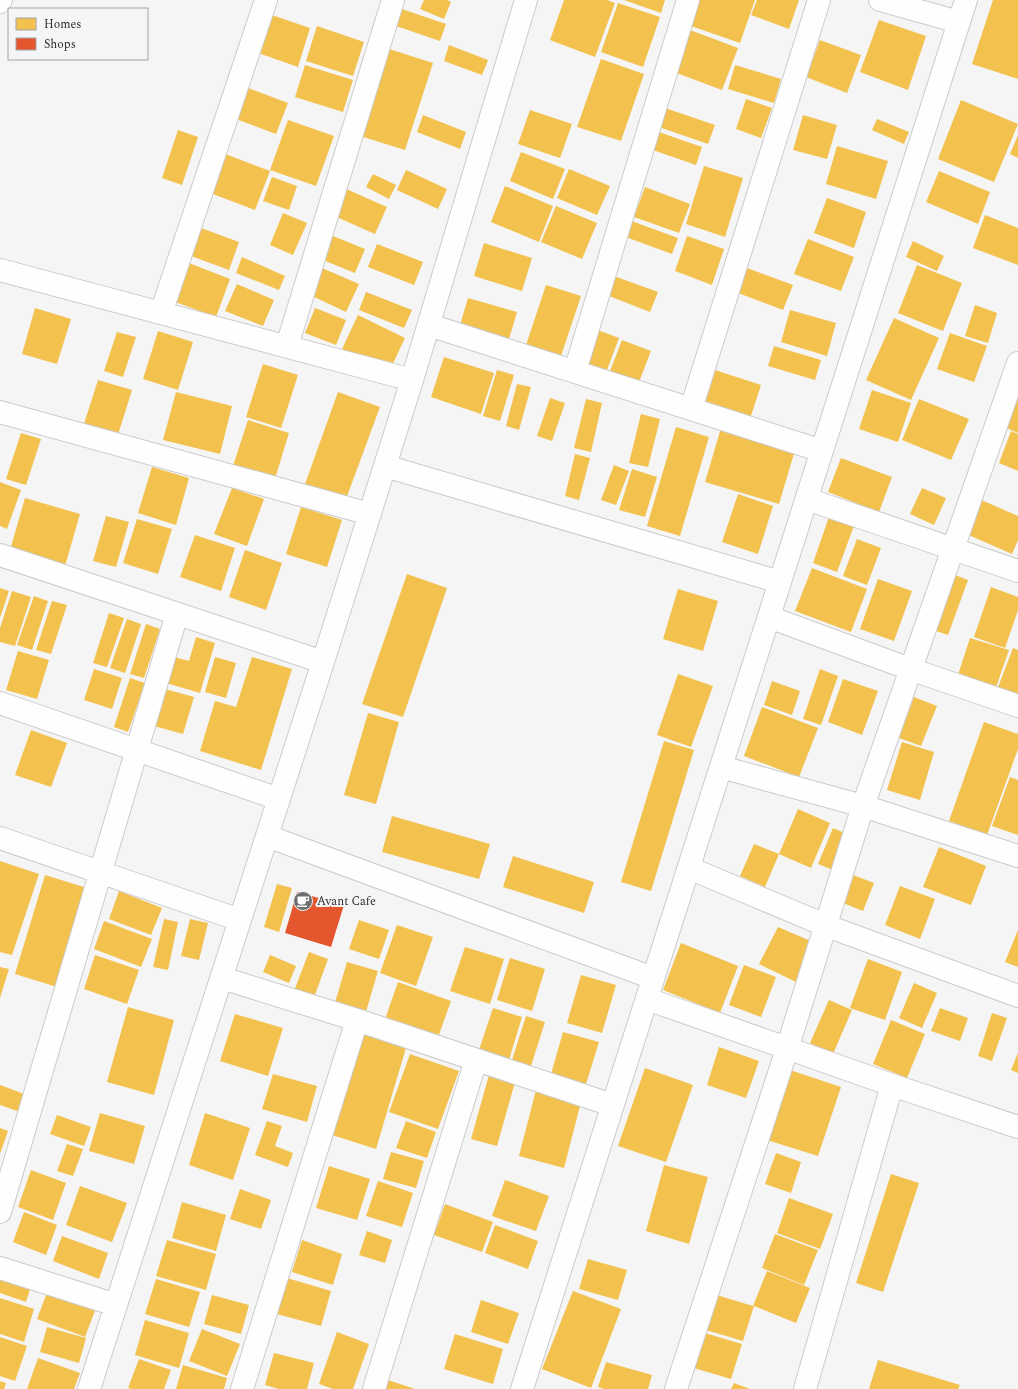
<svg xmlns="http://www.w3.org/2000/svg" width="1018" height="1389" font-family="Spectral,serif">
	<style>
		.homes { fill: #f2c14e }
		.shops { fill: #e4572e }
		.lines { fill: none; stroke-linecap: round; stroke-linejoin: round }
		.street-casing { stroke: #cbcbcb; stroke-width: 24 }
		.street { stroke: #fefefe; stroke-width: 22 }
		.labels { text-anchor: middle; stroke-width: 4; stroke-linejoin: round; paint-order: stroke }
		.poi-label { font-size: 12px; fill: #282929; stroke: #f4f5f7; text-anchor: start }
	</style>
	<rect width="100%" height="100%" fill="#f5f5f6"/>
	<path class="homes" d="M424,0H447L451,2L444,19L420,9Z
		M564,0H607L615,3L595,57L550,40Z
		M624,0H665L661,13Z
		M697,0H755L740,43L688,25Z
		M757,0H799L789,29L751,15Z
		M993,0H1018V79L972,64Z
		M618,3L660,17L643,67L601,52Z
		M399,8L446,24L440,41L393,25Z
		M263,12L310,28L298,67L250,50Z
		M879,20L926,36L908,90L860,72Z
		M317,26L364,42L353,76L306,61Z
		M690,30L738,48L722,90L674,72Z
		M820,40L861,55L847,93L806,77Z
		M449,45L488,60L482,75L444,61Z
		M386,48L433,63L405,150L357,135Z
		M601,59L644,74L621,141L577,127Z
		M305,65L353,80L343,112L295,97Z
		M735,65L781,79L774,103L728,89Z
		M243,86L288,103L276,134L231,117Z
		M746,99L772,108L761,138L736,129Z
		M961,100L1018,124L994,182L938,159Z
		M665,108L715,125L708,144L659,127Z
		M530,110L572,124L560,158L518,144Z
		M423,115L466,132L460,149L417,132Z
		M803,115L837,125L827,159L793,150Z
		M877,119L909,132L904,144L872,130Z
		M288,120L334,136L316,186L270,170Z
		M178,130L198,137L182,185L162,178Z
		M656,131L702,147L696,165L650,149Z
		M1018,135V158L1010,154Z
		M837,146L888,161L876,199L826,184Z
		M220,152L270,171L255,210L205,191Z
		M521,152L565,169L553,199L510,181Z
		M704,166L743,178L725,237L686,224Z
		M569,169L610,186L597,215L557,198Z
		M406,170L447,189L438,209L397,190Z
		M939,171L990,192L978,224L926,202Z
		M373,174L396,185L389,199L366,187Z
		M272,177L297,186L289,210L263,201Z
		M505,186L553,206L539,242L491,222Z
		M645,187L690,204L679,233L634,217Z
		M344,188L387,207L375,234L332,215Z
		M827,198L866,212L854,248L814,233Z
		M556,206L597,223L582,259L541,242Z
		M283,213L307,223L293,255L270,245Z
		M985,215L1018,228V265L973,248Z
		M629,220L678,238L672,254L623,236Z
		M201,228L239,242L229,270L191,256Z
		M333,236L365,249L355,273L323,260Z
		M687,236L724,249L712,285L675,271Z
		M808,239L854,257L841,291L794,274Z
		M913,241L944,256L937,271L906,257Z
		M484,243L532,258L522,291L474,276Z
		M377,244L423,262L414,285L368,267Z
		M242,257L285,276L279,290L236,273Z
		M184,261L230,279L216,317L170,300Z
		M917,265L962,283L943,331L898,313Z
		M322,268L359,284L346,312L310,295Z
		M747,268L793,285L783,310L738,293Z
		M611,275L658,292L650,312L604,294Z
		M237,284L274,300L263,326L225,311Z
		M546,285L581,296L561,356L526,345Z
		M366,292L412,310L404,328L359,310Z
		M468,298L517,312L507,346L458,332Z
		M975,305L997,313L988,343L965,336Z
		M35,308L71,319L57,364L22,354Z
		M315,308L346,320L336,345L305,333Z
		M790,310L836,323L827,356L781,342Z
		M358,315L405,338L389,372L342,349Z
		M894,318L939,338L911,400L866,380Z
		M595,329L619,338L607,370L583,362Z
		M158,331L193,342L178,390L143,379Z
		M117,332L136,337L123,377L104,371Z
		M950,333L987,346L974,382L937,369Z
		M622,340L651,351L639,382L610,371Z
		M774,346L821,360L815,380L768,366Z
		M444,357L494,373L481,414L431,397Z
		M263,364L298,375L281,428L246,417Z
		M497,370L514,375L500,421L483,416Z
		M715,370L761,385L749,422L703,407Z
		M98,380L132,390L117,438L83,427Z
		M517,384L531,387L519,430L506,426Z
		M872,390L911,403L898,442L859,429Z
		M1018,390V433L1002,426Z
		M176,392L232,406L220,454L163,440Z
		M338,392L380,407L346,499L305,484Z
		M550,398L565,403L552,441L537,436Z
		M586,399L602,403L591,452L574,448Z
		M919,399L969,419L951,460L902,440Z
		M641,414L660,419L648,467L629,463Z
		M248,420L289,433L273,485L231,472Z
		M676,427L709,437L680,536L647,526Z
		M721,428L795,450L779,504L705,482Z
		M1011,431L1018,434V471L999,463Z
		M21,433L41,439L26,485L6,479Z
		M575,454L590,458L579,500L565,496Z
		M841,458L892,477L879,512L828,492Z
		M614,465L629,471L616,505L601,500Z
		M152,467L189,478L176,525L138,513Z
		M632,469L657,477L645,517L619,510Z
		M0,482L21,490L7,529L0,526Z
		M232,488L264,499L247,546L214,534Z
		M922,488L946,498L934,525L910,514Z
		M738,494L773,506L758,554L722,542Z
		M25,498L80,514L65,566L10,550Z
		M979,499L1018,516V540L1012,554L964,533Z
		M301,507L342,520L327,567L286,554Z
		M830,514L855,523L837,572L813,563Z
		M106,516L129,522L116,567L93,561Z
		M137,519L172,529L158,574L123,563Z
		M195,535L235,548L221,591L180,577Z
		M857,539L881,548L867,585L843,576Z
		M245,550L282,563L266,610L229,597Z
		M812,568L867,589L851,632L795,611Z
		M950,573L968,580L948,635L930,629Z
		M407,574L447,588L403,717L362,704Z
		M878,579L912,591L894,641L860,629Z
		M991,587L1018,597V610L1005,648L974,637Z
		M0,588L9,591L0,618Z
		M678,589L718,601L703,651L663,639Z
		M12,591L31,597L15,646L0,642V628Z
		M34,596L48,601L32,650L17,645Z
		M52,601L67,605L51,654L36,650Z
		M109,613L124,618L107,667L93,663Z
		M127,619L141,624L125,673L110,668Z
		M146,624L160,629L144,678L130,674Z
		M196,637L215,643L200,693L166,683L174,657L189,661Z
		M970,638L1009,650L993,696L955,684Z
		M1013,648L1018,650V704L995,695Z
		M18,651L49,660L37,699L6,690Z
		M215,657L236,663L226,698L205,692Z
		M252,657L292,669L261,770L200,751L215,701L236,707Z
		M94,669L122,678L112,709L84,700Z
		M820,669L838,676L821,725L803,719Z
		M678,674L713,686L691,747L657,735Z
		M130,678L145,683L128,732L114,727Z
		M843,679L878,691L862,735L828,722Z
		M772,681L800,691L792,715L764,705Z
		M165,689L194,697L183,734L154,726Z
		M914,697L937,706L921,746L899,738Z
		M762,707L818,728L799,777L744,756Z
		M368,713L399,722L376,804L344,795Z
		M984,722L1018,734V749L987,835L949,821Z
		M31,730L67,743L51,787L15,775Z
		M664,741L694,750L651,891L621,882Z
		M902,742L934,752L920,800L887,790Z
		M1010,777L1018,780V835L992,826Z
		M798,809L830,823L811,868L779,854L765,887L740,876L754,844L779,854Z
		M392,816L490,844L479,879L382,852Z
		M833,828L847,834L833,870L818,864Z
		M939,847L986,866L971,905L923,887Z
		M513,856L594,882L584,913L503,887Z
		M0,861L39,874L12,955L0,952Z
		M45,875L87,888L57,987L15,974Z
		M853,875L874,883L863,911L843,903Z
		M277,884L292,888L279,932L264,927Z
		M900,886L935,899L920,939L885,925Z
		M119,891L162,908L151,935L109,919Z
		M164,919L178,922L168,970L153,967Z
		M190,919L208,923L199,960L181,956Z
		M359,920L389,930L379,959L349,949Z
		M104,921L152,939L141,967L94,949Z
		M397,925L433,937L416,986L380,973Z
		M778,927L813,942L796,982L759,964Z
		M1018,930V967L1005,962Z
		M681,943L738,966L720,1013L663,990Z
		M465,947L504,959L490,1004L450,991Z
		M309,952L328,959L312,1003L292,996Z
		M95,955L139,970L127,1004L84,989Z
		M270,955L296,966L289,983L263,972Z
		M510,958L545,969L532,1011L497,1000Z
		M868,959L902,972L885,1020L850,1008Z
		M347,962L378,971L365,1015L334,1006Z
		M744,965L776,977L761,1017L729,1005Z
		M0,967L9,969L0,998Z
		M581,975L616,985L602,1033L567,1023Z
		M398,982L451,1001L436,1043L383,1025Z
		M914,983L937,993L922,1028L899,1018Z
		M829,1000L852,1010L833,1054L810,1043Z
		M128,1007L174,1020L154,1095L107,1082Z
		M493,1008L522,1017L509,1060L479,1050Z
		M940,1008L968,1018L960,1041L931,1031Z
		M992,1013L1007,1018L992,1061L978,1056Z
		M235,1014L283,1028L268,1076L220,1061Z
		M526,1016L545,1022L530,1069L511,1063Z
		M891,1020L925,1034L907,1078L873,1064Z
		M563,1032L599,1042L586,1084L551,1074Z
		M362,1034L406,1048L376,1149L332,1135Z
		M719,1047L759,1061L746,1098L707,1085Z
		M1018,1053V1073L1011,1070Z
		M410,1054L459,1071L438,1129L389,1112Z
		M645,1068L693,1085L666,1162L618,1146Z
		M790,1070L841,1087L818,1156L767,1140Z
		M273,1074L317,1086L307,1122L262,1109Z
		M489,1075L515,1082L497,1146L471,1139Z
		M0,1085L27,1095L20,1112L0,1105Z
		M536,1090L581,1102L564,1168L519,1156Z
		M100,1113L145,1126L134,1164L89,1151Z
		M205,1113L250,1128L233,1180L189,1165Z
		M57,1115L91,1127L84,1146L50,1134Z
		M267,1121L282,1126L275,1146L293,1153L288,1167L255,1155Z
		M406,1121L436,1132L427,1158L396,1148Z
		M0,1128L8,1131L0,1154Z
		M67,1144L83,1149L73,1176L57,1171Z
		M391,1152L424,1161L416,1188L383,1179Z
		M776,1153L801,1162L791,1193L765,1184Z
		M664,1165L708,1177L689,1244L646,1231Z
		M329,1166L370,1179L357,1220L316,1208Z
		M31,1170L66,1183L53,1220L18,1207Z
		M891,1174L919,1183L883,1292L856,1283Z
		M505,1180L549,1196L536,1231L492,1216Z
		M378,1181L413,1193L402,1227L366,1216Z
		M80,1186L127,1203L112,1242L66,1225Z
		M240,1189L271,1200L261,1229L230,1219Z
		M789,1198L833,1214L820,1249L777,1233Z
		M182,1202L226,1215L216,1251L172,1238Z
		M445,1204L493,1222L482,1252L434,1235Z
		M24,1212L57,1225L46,1255L13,1242Z
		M495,1225L538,1241L528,1269L485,1253Z
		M367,1231L392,1240L385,1263L359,1255Z
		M775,1234L818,1250L804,1285L762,1268Z
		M62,1236L108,1253L99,1279L53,1261Z
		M167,1240L216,1254L206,1290L156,1276Z
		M302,1240L342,1254L333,1285L292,1272Z
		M588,1259L627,1270L618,1300L579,1289Z
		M767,1271L810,1288L796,1323L754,1306L743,1341L699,1328L710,1293L753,1306Z
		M0,1272L32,1283L26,1302L0,1293Z
		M287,1278L331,1291L321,1326L277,1314Z
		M156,1279L200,1292L189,1327L145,1314Z
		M48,1290L96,1308L85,1337L37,1319Z
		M573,1291L621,1309L591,1388L542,1369Z
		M212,1295L249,1305L241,1334L204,1324Z
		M0,1298L34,1309L24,1342L0,1334Z
		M481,1300L519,1313L508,1344L471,1332Z
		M145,1320L189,1333L179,1368L135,1355Z
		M47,1327L86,1338L79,1363L40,1352Z
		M202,1329L240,1344L227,1376L189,1361Z
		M698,1331L742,1344L731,1379L687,1366Z
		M337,1332L369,1344L353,1389H333L319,1384Z
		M455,1334L503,1349L493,1384L444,1369Z
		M0,1337L27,1346L15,1381L0,1376Z
		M274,1353L314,1363L307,1389H279L265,1385Z
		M38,1358L80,1373L74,1389H27Z
		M139,1359L171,1370L164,1389H132L128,1388Z
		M878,1360L960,1385L958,1389H869Z
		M606,1362L652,1375L648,1389H604L598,1387Z
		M183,1365L227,1378L224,1389H176Z
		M385,1379L415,1389H381Z
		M0,1381L6,1383L4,1389H0Z
		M734,1383L750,1389H731Z"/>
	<path class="shops" d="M297,892L344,905L331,947L285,933Z"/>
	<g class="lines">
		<g class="street-casing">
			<path id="street" d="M880,0L959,22
				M0,2L1,0
				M0,270L412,380L323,662L89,1389
				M161,313L266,0
				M429,325L822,451
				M287,346L393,0
				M575,371L688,0
				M412,380L526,0
				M691,409L819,0
				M0,412L370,514
				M385,466L780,582
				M807,499L1018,571
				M0,555L323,662
				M769,617L910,669L1018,706
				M0,703L279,799
				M721,767L863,806L1018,363
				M267,836L653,978
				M0,838L240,920
				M689,868L827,926L1018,996
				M222,978L357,1020L242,1389
				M647,999L892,1085L1018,1127
				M357,1020L612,1105
				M0,1212L177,614
				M0,1268L116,1305
				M374,1389L476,1060
				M522,1389L966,0
				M676,1389L787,1049L863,806L1018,856
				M805,1389L892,1085"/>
		</g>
		<use href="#street" class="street"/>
	</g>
	<defs>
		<g id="cafe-disc" transform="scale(1)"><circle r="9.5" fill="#707071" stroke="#f4f5f7"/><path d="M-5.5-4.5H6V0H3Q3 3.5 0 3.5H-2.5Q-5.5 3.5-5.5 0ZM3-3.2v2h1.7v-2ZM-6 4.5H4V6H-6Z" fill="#fff"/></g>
	</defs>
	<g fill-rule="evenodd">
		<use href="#cafe-disc" x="303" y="901"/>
	</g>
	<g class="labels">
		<g class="poi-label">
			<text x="317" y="905">Avant Cafe</text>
		</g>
	</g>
	<rect x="8" y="8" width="140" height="52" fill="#f4f5f7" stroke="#a2a3a5"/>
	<rect x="16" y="18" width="20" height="12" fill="#f2c14e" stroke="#a2a3a5"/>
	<text x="44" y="28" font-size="12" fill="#282929">Homes</text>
	<rect x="16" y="38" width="20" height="12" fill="#e4572e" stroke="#a2a3a5"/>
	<text x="44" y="48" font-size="12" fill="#282929">Shops</text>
</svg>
